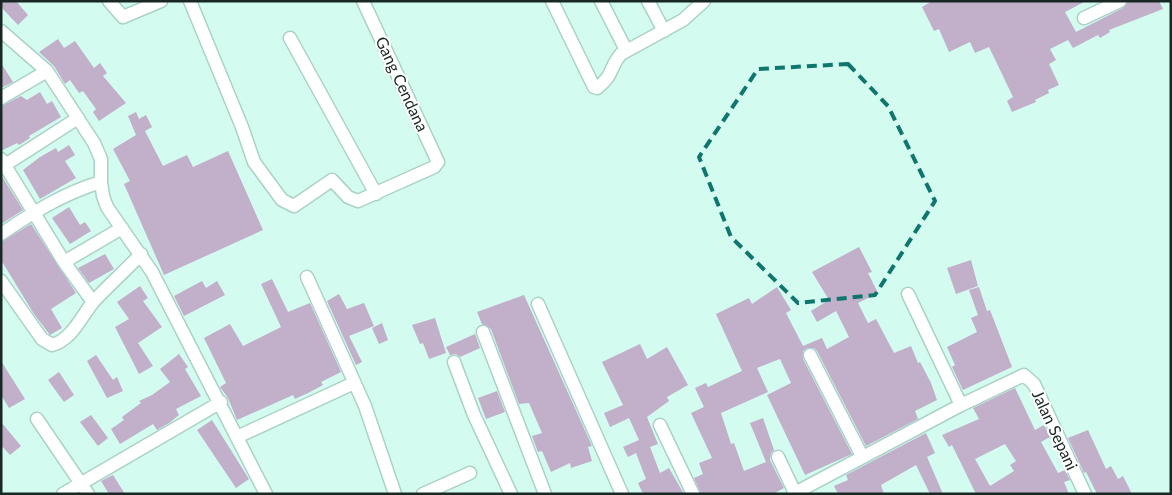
<svg xmlns="http://www.w3.org/2000/svg" width="1172" height="495" font-family="Lato,sans-serif">
	<style>
		.building { fill: #c2afca; fill-rule: evenodd }
		.lines { fill: none; stroke-linecap: round; stroke-linejoin: round }
		.minor-casing { stroke: #abd2c6; stroke-width: 15 }
		.minor { stroke: #fff; stroke-width: 12 }
		.marked { fill: none; stroke: #0f766e; stroke-width: 4; stroke-dasharray: 10 6; stroke-linejoin: round }
		.labels { text-anchor: middle; stroke-width: 4; stroke-linejoin: round; paint-order: stroke }
		.street-label { font-size: 16px; fill: #192824; stroke: #fefefe }
	</style>
	<rect width="100%" height="100%" fill="#d3fbef"/>
	<path class="building" d="M1,1H16L28,15L18,25L1,7Z
		M932,1H1086L1065,12L1076,32L1123,8L1128,1H1159L1163,9L1109,30L1110,32L1100,38L1098,35L1073,48L1068,40L1050,49L1056,60L1049,64L1059,85L1048,90L1049,93L1035,100L1036,102L1012,112L1007,101L1013,97L989,47L975,53L970,42L949,52L939,29L934,31L922,7Z
		M58,39L64,48L75,41L94,68L100,63L107,73L103,76L126,103L99,121L93,112L96,109L83,91L79,93L70,80L65,84L54,66L39,52Z
		M1,63L13,82L1,88Z
		M40,92L47,104L52,101L61,117L29,136L30,138L19,145L17,143L1,151V106L21,96L27,100Z
		M136,112L139,119L146,115L152,127L145,131L163,166L187,155L193,167L228,151L263,230L164,275L124,184L130,181L113,149L136,135L128,116Z
		M69,145L75,155L65,161L76,178L40,199L23,170L40,157L56,148L58,152Z
		M1,175L23,210L1,224Z
		M69,207L80,225L85,222L91,231L70,244L52,218Z
		M31,224L76,293L51,309L62,328L50,335L34,314L1,260V242Z
		M859,247L872,272L868,273L878,293L858,303L868,323L876,319L894,353L911,346L918,363L920,362L931,383L937,400L915,411L918,419L866,446L817,351L814,348H807L803,351V359L852,454L805,475L767,395L791,383L780,359L757,368L768,392L721,413L731,444L734,443L744,471L766,462L750,423L763,418L774,450L771,453L770,460L784,488L773,494H701L694,478L703,474L699,463L712,458L691,413L704,407L695,388L706,383L708,387L742,371L716,314L749,298L752,304L777,287L791,310L786,313L803,346L822,338L827,349L849,337L836,311L817,322L811,311L829,300L812,272Z
		M105,254L114,269L89,283L78,268Z
		M971,260L978,286L956,294L947,268Z
		M272,279L288,312L310,303L341,372L321,382L323,385L308,393L295,399L293,395L237,420L228,398L220,387L226,383L204,338L230,324L243,346L281,327L261,284Z
		M202,281L206,288L217,281L225,295L184,316L174,296Z
		M140,286L148,298L143,301L162,327L138,343L153,366L139,374L115,327L129,319L117,302Z
		M979,287L987,311L990,310L1012,367L963,390L952,367L955,365L947,347L977,332L971,318L978,315L969,290Z
		M339,294L347,309L364,303L374,326L349,336L362,362L356,365L327,301Z
		M524,295L592,446L588,447L592,461L571,468L570,463L551,472L542,451L538,452L532,436L542,433L529,403L519,404L491,329L482,324L477,312Z
		M435,318L446,353L429,359L423,343L420,344L412,325Z
		M382,323L388,340L379,344L372,328Z
		M475,334L480,348L460,357L456,354L450,355L446,347Z
		M640,344L647,359L667,347L688,385L667,397L669,401L647,417L658,444L650,447L660,473L669,468L684,494H643L638,483L646,479L636,453L628,457L623,447L639,440L629,418L610,427L604,413L623,405L602,362Z
		M179,354L188,367L185,369L201,396L176,409L179,415L169,423L157,430L153,424L120,444L111,429L124,420L122,417L141,403L139,401L152,395L170,382L160,369Z
		M96,355L113,380L117,377L123,391L107,398L87,361Z
		M1,361L25,399L9,408L1,395Z
		M59,372L74,395L64,402L48,380Z
		M1015,388L1035,430L1044,425L1050,437L1041,442L1058,473L1065,470L1070,480L1064,482L1069,494H976L952,445L949,447L942,435L979,419L973,408ZM1005,444L1016,461L1010,465L1014,471L990,486L975,459Z
		M497,391L505,412L486,419L478,398Z
		M91,415L108,438L98,446L80,422Z
		M212,420L249,479L236,488L197,430Z
		M1,422L21,446L10,455L1,445Z
		M1088,430L1106,469L1111,466L1118,479L1123,476L1132,494H1097L1086,472L1084,473L1068,438Z
		M926,433L935,453L927,457L943,494H930L916,465L881,485L884,494H838L834,486L848,480L846,475Z
		M113,475L125,494H109L101,481Z"/>
	<g class="lines">
		<g class="minor-casing">
			<path id="minor" d="M109,1L123,17L161,1
				M190,1L242,127L254,162L282,200L294,206L332,180L348,197L358,201L434,167L438,162L363,1
				M552,1L594,87L597,88C615,74 609,67 621,54L683,20L704,1
				M601,1L626,50
				M648,1L664,31
				M1084,18L1120,1
				M1,31L47,71L94,143L101,159V182L103,196L107,207L152,272L266,494
				M290,38L376,194
				M1,98L47,71
				M1,159L64,262L93,302
				M5,165L78,118
				M1,234C32,213 64,193 101,182
				M64,262L122,228
				M307,277L365,406L395,494
				M1,281L42,339L52,345C72,340 82,315 94,301C109,285 126,270 141,254
				M908,294L961,405
				M538,304L622,494
				M483,332L545,494
				M810,355L862,456
				M454,362L474,415L511,494
				M37,419L88,494
				M660,425L693,494
				M237,437L354,383
				M778,457L795,493
				M63,494L221,402
				M423,494L470,473
				M793,494L961,405L1024,375L1034,384L1085,494"/>
		</g>
		<use href="#minor" class="minor"/>
	</g>
	<path class="marked" d="M848,64L888,106L935,201L875,295L798,303L731,237L699,157L758,69Z"/>
	<g class="labels">
		<g class="street-label">
			<text transform="translate(402 84) rotate(65)" y="6">Gang Cendana</text>
			<text transform="translate(1055 430) rotate(65)" y="6">Jalan Sepani</text>
		</g>
	</g>
	<rect width="1172" height="495" fill="none" stroke="#192824" stroke-width="5"/>
</svg>
